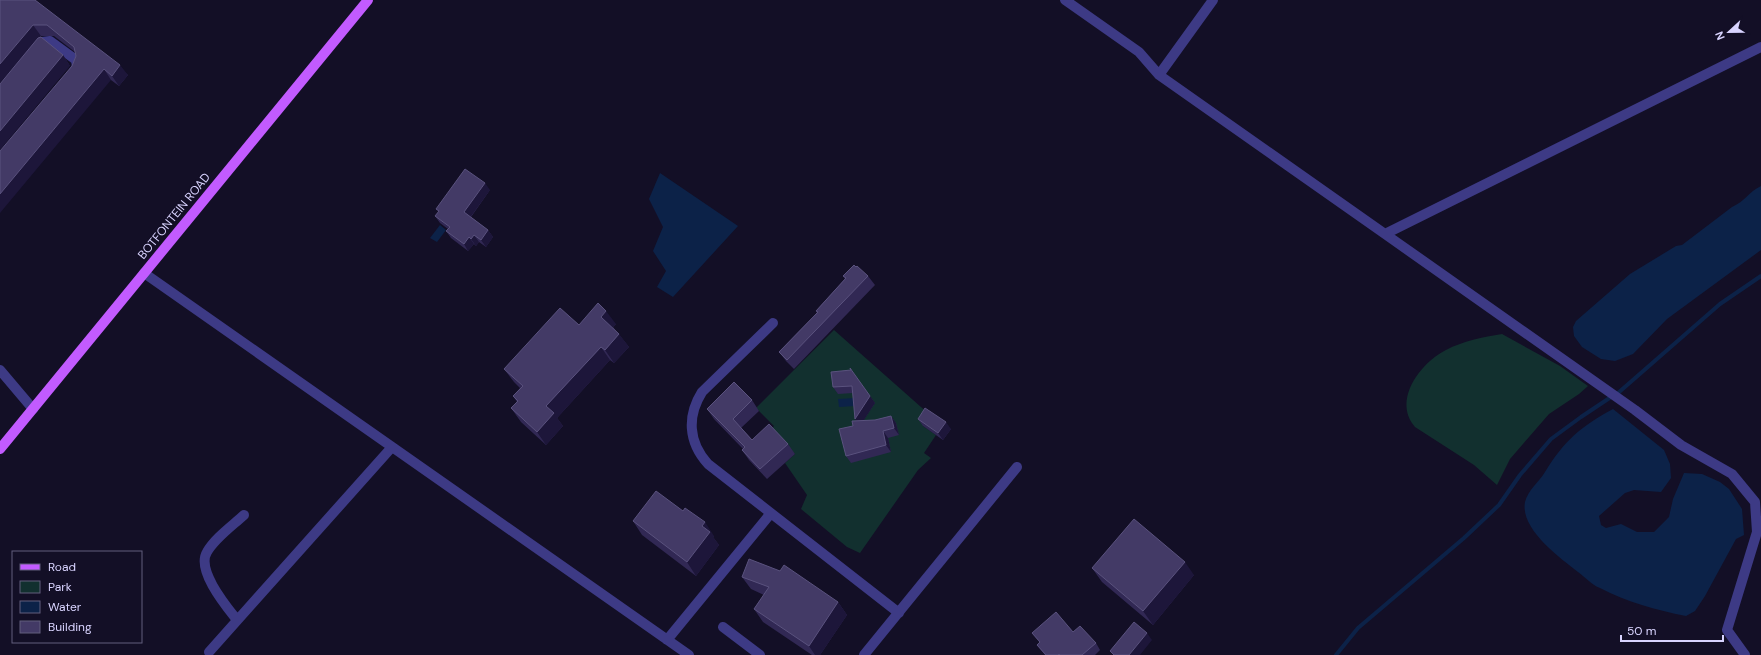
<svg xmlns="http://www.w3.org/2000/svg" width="1761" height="655" font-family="'DM Sans',sans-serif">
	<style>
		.green { fill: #12302f }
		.water { fill: #0c2248 }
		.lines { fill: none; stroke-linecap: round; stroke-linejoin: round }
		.stream { stroke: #0c2248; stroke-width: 4 }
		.minor { stroke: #3d3a85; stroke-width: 10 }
		.major { stroke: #c25bff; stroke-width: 10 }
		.wall { fill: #312854 }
		.shaded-wall { fill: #1d163a }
		.building { fill: #433a66; stroke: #5a527e }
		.labels { text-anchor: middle; stroke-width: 3; stroke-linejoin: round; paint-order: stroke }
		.street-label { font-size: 12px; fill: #d9d4ff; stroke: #130f26 }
	</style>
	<rect width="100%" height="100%" fill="#130f26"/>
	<path class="green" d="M834,330L930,415L923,426L936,435L924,453L931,458L918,470L860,553L847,547L801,509L807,495L785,463L795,454L771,430L774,426L756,408Z
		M1502,334L1560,366L1588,386L1579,394L1549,414L1510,459L1497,485L1474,465L1415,427C1392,401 1420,363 1446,350C1463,341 1483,337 1502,334Z"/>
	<path class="water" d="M660,173L738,226L673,297L657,287L666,271L653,251L663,227L649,199Z
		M1761,186V250L1667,319L1633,354L1615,361L1601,359L1582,347L1574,336L1573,327L1576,321L1630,274L1676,246L1682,245L1732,207C1746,201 1748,192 1761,186Z
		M440,225L446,230L437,242L430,238Z
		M855,398L856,406L839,407L838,399Z
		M1613,409L1664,450L1670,464L1671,478L1661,492L1634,490L1625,493L1599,516L1601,525L1606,528L1621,524L1637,532H1654L1669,517L1673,499L1684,473L1702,474L1720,482L1729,489L1742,509L1744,535L1736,539L1705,596L1695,611L1686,616C1656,610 1627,602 1600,588C1592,585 1585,577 1578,572C1559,557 1520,529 1525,502C1528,490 1539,482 1545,472C1565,440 1580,427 1613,409Z"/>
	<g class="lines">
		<path class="stream" d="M1618,393L1720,304L1761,276
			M1336,655L1358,628L1464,538L1499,505L1520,475L1551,439L1581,417L1611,397"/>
		<path class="minor" d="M1065,0L1139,52L1159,75L1385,234L1761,47
			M36,50L42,42L50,41L76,60L77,67L74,71
			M1159,75L1213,0
			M1385,234L1635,410L1681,445L1732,474L1755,502L1757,532L1727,630L1745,655
			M144,273L689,655
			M773,323L702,392C687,416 688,442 708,464L899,613
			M0,370L33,409
			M237,620C226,606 196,570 207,552C215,538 232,526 244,515
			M723,627L760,655
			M667,640L771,513
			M209,652L392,447
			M864,655L1017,467"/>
		<path class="major" d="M0,449L368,0"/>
	</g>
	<path class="wall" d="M35,0L128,75L119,86L111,80L72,66L76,56L75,52L54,36H41L39,38L63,55L70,66L20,59Z
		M490,190L471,217L488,230L493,237L486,247L479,242L476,246L474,244L468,251L451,238L446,231L448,229L440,223L435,216L439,212L436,209Z
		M856,267L868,276L875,285L794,369L786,361L779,352L817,313L816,311L845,279L843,276Z
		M616,324L613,327L629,347L614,363L610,360L557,418L563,426L546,445L521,422L511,408L517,402L513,396L520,388L514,382L504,369L579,325Z
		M851,370L875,403L863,421L875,420L891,416L896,423L899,435L888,438L891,452L851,463L846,456L853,426L856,421L853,393L838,394L833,387Z
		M752,400L759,411L741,428L752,440L788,444L795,454L767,479L749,460L742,450L743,449L714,419L707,409Z
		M918,419L951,429L943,440L923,426Z
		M633,521L714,536L713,537L719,545L696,576L642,535Z
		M1092,568L1194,575L1153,625L1102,582Z
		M742,577L838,602L847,615L820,655H812L763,622L754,609L764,595L751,589Z
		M1073,632L1096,643L1100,650L1095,655H1045L1037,645L1040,643L1032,633Z"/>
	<path class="shaded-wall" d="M33,25L41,36L0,83V64Z
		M63,55L70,66L0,150V131Z
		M120,65L128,75L119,86L112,76Z
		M104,69L111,80L0,213V194Z
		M485,183L490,190L469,219L464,212Z
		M488,230L493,237L486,247L481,240Z
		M474,235L479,242L476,246L471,239Z
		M469,237L474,244L468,251L464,244Z
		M606,311L616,324L610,330L601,317Z
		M619,334L629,347L614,363L605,350Z
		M601,347L610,360L557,418L563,426L546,445L537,432L546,406Z
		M870,396L875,403L860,426L855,419Z
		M891,416L896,423L899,435L894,428Z
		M946,422L951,429L943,440L938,433Z
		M883,431L888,438L891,452L886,445Z
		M705,522L714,536L713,537L719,545L696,576L687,562L702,526Z
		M1185,562L1194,575L1153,625L1143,611Z
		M838,602L847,615L820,655H815L809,646Z
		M1147,633L1152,640L1140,655H1129Z"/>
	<path class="building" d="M0,0H35L120,65L112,76L104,69L0,194V151L72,66L76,56L74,47L47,25H33L0,64Z
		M41,37L63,55L0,131V84L38,38Z
		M465,169L485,183L464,212L488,230L481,240L474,235L471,239L469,237L464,244L446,231L450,227L435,216L439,211L436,209Z
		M854,265L856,267L857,266L868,276L787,360L779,352L818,312L816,311L846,278L843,276Z
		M598,303L606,311L601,317L619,334L605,350L601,347L546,406L554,413L537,432L511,408L518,401L513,396L523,386L504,369L560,308L579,325Z
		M850,368L870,396L855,419L852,386L833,387L831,372L851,370Z
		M734,382L752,400L733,419L752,440L769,424L788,444L760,469L742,450L745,447L707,409Z
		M925,408L946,422L938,433L918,419Z
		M891,416L894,428L883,431L886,445L846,456L839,429L853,426L852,421L875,420Z
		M656,491L683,511L685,508L705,522L702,526L710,532L687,562L633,521Z
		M1134,519L1185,562L1143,611L1092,568Z
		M749,559L780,571L784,565L838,602L809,646L754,609L769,587L742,577Z
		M1056,612L1073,632L1080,626L1096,643L1082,655H1060L1059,654L1058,655H1046L1037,645L1040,642L1032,633Z
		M1134,622L1147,633L1129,655H1114L1110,651Z"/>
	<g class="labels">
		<g class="street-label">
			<text transform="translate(174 216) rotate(-51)" y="4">BOTFONTEIN ROAD</text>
		</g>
	</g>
	<rect x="12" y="551" width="130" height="92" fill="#130f26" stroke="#625e7d"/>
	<rect x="20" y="564" width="20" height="6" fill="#c25bff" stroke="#625e7d"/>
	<text x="48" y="571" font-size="12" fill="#d9d4ff">Road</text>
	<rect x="20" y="581" width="20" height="12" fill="#12302f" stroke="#625e7d"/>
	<text x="48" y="591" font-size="12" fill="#d9d4ff">Park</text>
	<rect x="20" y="601" width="20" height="12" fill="#0c2248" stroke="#625e7d"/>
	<text x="48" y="611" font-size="12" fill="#d9d4ff">Water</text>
	<rect x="20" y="621" width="20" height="12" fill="#433a66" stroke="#625e7d"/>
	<text x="48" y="631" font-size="12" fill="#d9d4ff">Building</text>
	<g transform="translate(1729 32) rotate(248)" stroke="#130f26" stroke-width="3" paint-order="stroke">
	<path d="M0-3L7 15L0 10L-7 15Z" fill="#d9d4ff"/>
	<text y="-6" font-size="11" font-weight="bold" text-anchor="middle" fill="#d9d4ff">N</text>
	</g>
	<path d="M1621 635v6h102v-6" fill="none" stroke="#d9d4ff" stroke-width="2"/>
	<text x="1627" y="635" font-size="12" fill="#d9d4ff" stroke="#130f26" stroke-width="3" paint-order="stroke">50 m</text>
</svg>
